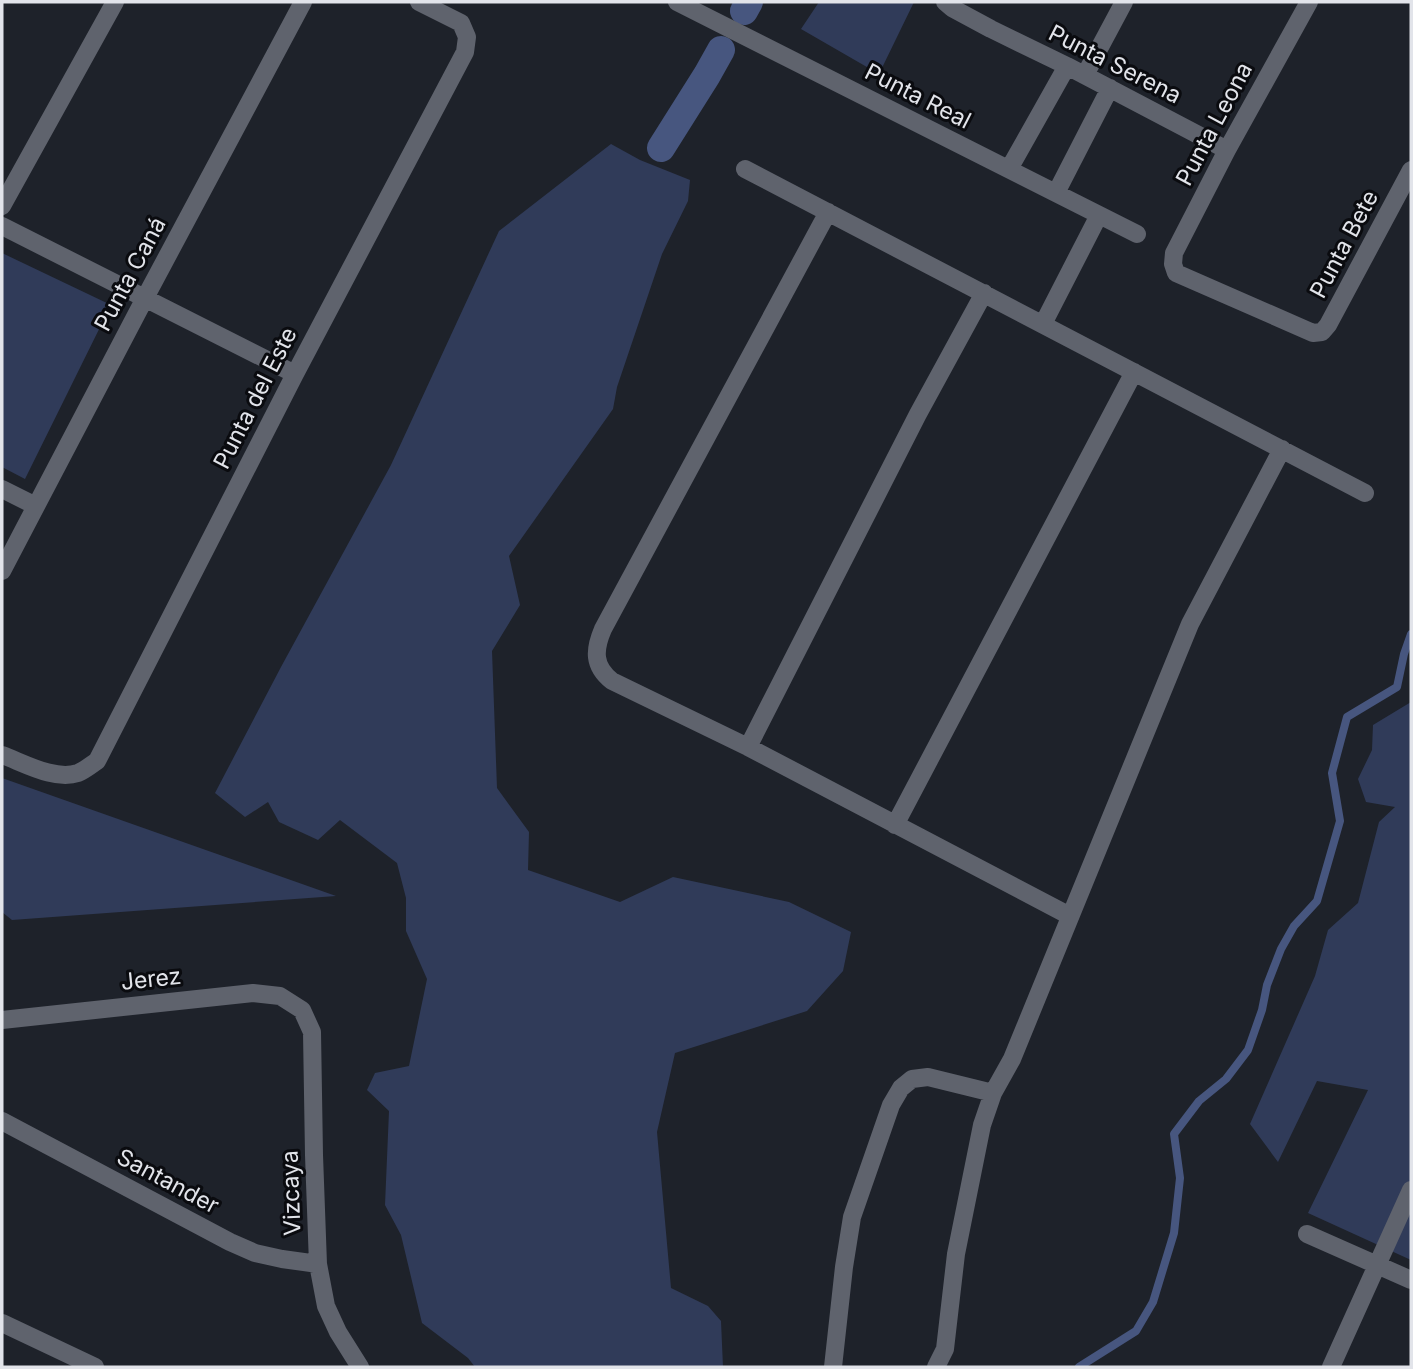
<svg xmlns="http://www.w3.org/2000/svg" width="1413" height="1369" font-family="Inter,sans-serif">
	<style>
		.green { fill: #303b59 }
		.lines { fill: none; stroke-linecap: round; stroke-linejoin: round }
		.stream { stroke: #47567f; stroke-width: 8 }
		.canal { stroke: #47567f; stroke-width: 28 }
		.minor { stroke: #5f636d; stroke-width: 18 }
		.labels { text-anchor: middle; stroke-width: 6; stroke-linejoin: round; paint-order: stroke }
		.street-label { font-size: 23px; fill: #e2e4ea; stroke: #0a0b0f }
	</style>
	<rect width="100%" height="100%" fill="#1e222a"/>
	<path class="green" d="M819,2H914L879,74L801,29Z
		M611,144L640,160L690,180L688,201L662,254L617,387L613,409L509,556L520,605L492,651L497,788L529,832L528,870L620,902L673,877L789,902L851,932L843,971L807,1011L675,1053L657,1132L671,1288L708,1306L721,1321L723,1367H475L468,1358L422,1323L401,1235L385,1205L389,1111L367,1090L375,1073L409,1066L427,979L406,931V898L397,863L340,820L318,840L279,822L268,802L245,817L215,793L281,667L391,465L499,231Z
		M2,253L111,305L25,479L2,467Z
		M1411,702V1260L1308,1213L1368,1090L1317,1081L1278,1162L1250,1124L1315,976L1328,930L1358,903L1379,822L1395,807L1366,802L1358,779L1372,750L1373,725Z
		M2,778L336,896L12,920L2,912Z"/>
	<g class="lines">
		<path class="stream" d="M1079,1367L1136,1331L1153,1302L1174,1233L1180,1178L1174,1134L1199,1101L1226,1079L1248,1050L1262,1010L1267,985L1281,949L1294,926L1317,901L1340,821L1332,773L1347,717L1397,687L1404,654L1411,634"/>
		<path class="canal" d="M744,11L749,2
			M661,148L707,75L721,50"/>
		<path class="minor" d="M677,2L1137,234
			M945,2L952,8L991,29L1067,66L1227,150
			M1309,2L1227,150L1174,253L1173,264L1176,273L1313,333L1322,332L1328,325L1411,170
			M1085,75L1124,2
			M745,169L1365,493
			M1009,169L1067,66
			M1056,193L1110,88
			M2,206L115,2
			M828,212L603,629C594,650 593,666 612,681L748,747L1070,916
			M2,226L295,374
			M1043,324L1099,215
			M2,489L36,506
			M2,571L145,298L303,2
			M748,747L918,414L984,293
			M2,755C24,763 55,781 78,773C85,770 91,765 97,761L295,374L465,52L467,37L461,23L419,2
			M895,825L1134,372
			M2,1020L253,993L280,996L302,1010L312,1032L314,1155L318,1264L326,1306L338,1332L360,1367
			M2,1121L230,1242L255,1253L282,1259L318,1264
			M1307,1234L1411,1280
			M2,1323L95,1367
			M833,1367L844,1267L852,1217L891,1105L901,1088L912,1079L928,1077L993,1093
			M936,1367L945,1349L956,1254L982,1125L993,1093L1012,1059L1190,624L1282,449
			M1331,1367L1411,1190"/>
	</g>
	<g class="labels">
		<g class="street-label">
			<text transform="translate(1115 64) rotate(27)" y="8">Punta Serena</text>
			<text transform="translate(918 96) rotate(27)" y="8">Punta Real</text>
			<text transform="translate(1214 124) rotate(-62)" y="8">Punta Leona</text>
			<text transform="translate(1344 244) rotate(-62)" y="8">Punta Bete</text>
			<text transform="translate(130 274) rotate(-62)" y="8">Punta Caná</text>
			<text transform="translate(255 398) rotate(-63)" y="8">Punta del Este</text>
			<text transform="translate(151 979) rotate(-6)" y="8">Jerez</text>
			<text transform="translate(168 1181) rotate(28)" y="8">Santander</text>
			<text transform="translate(291 1193) rotate(-92)" y="8">Vizcaya</text>
		</g>
	</g>
	<rect width="1413" height="1369" fill="none" stroke="#e2e4ea" stroke-width="7"/>
</svg>
